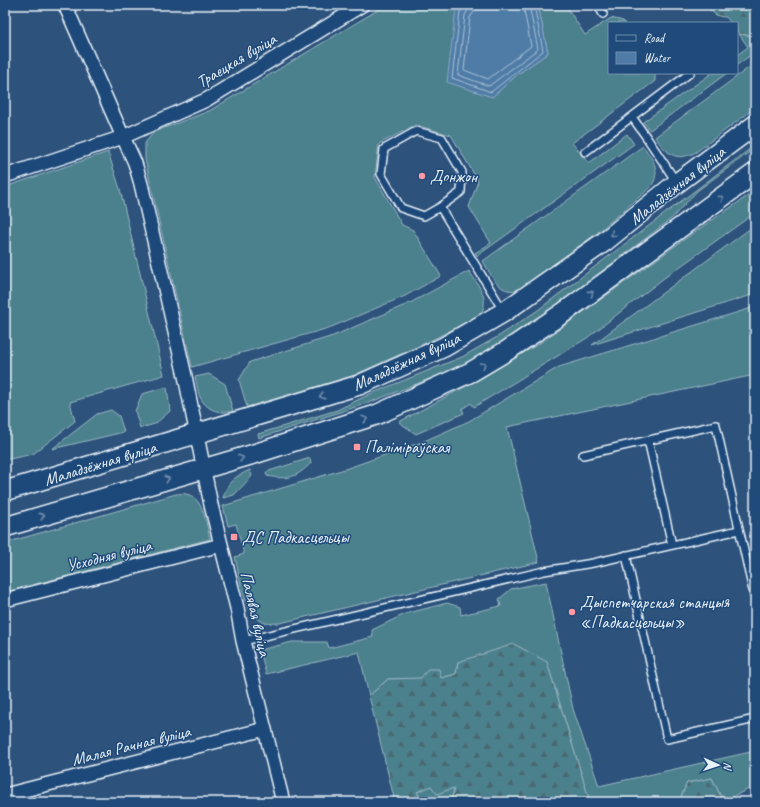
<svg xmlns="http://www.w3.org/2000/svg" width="760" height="807" font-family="Caveat,sans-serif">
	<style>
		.grass { fill: #4c808d; stroke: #9ab8c2 }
		.forest { fill: url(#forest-firs); stroke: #9ab8c2 }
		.water { fill: #507ba6; stroke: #8daac7 }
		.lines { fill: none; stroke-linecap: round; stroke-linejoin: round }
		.shore { stroke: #abc2d7; stroke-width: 1 }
		.service-casing { stroke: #e8f1f8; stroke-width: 10 }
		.minor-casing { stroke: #e8f1f8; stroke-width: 16 }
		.secondary-casing { stroke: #e8f1f8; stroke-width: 22 }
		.service { stroke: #1f4a7a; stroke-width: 7 }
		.minor { stroke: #1f4a7a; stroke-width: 13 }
		.secondary { stroke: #1f4a7a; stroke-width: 19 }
		.oneway { stroke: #6f8dac }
		.poi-dot { fill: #ff9aa2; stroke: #1f4a7a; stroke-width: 1.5 }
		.labels { text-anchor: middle; stroke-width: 3; stroke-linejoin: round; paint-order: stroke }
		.street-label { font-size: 17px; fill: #e8f1f8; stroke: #1f4a7a }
		.poi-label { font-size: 17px; fill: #e8f1f8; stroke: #1f4a7a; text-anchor: start }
	</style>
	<defs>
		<pattern id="forest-firs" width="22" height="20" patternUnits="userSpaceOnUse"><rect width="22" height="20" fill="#4c808d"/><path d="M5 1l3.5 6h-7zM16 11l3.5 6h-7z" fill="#49676f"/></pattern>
	</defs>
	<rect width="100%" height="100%" fill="#2d527c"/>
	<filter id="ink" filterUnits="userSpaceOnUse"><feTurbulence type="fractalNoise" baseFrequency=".025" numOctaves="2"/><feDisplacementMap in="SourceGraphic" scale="8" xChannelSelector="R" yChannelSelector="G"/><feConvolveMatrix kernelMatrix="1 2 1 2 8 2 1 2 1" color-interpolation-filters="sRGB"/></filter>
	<g filter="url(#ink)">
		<path class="grass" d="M386,5H461L456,9L492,97L518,74L548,53L538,5H574L568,9L585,35L611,18L623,21L625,23H609V73H655V81L572,143L589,163L627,134L634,144L477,256L475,253L491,243L469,207L478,181L451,135L415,125L379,144L375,177L402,225L413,230L441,276L405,296L329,328L192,367L145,159V143L154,132L209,111Z
			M739,34L755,36V52L737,65V55L748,47Z
			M755,63V108L696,152C675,163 667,153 655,137Z
			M712,73H727L650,130L643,122Z
			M755,145V148L697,191L671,219L544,315L504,342L467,364L371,402L259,438L258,434L337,410L370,394L462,357L499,336L538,310Z
			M643,146C654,160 662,172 650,188L596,234L518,290C498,294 492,276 483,261Z
			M108,152L120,189L164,375L70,402L75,421L33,454L5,460V187Z
			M755,191V213L664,278L587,338L474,407L471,403L462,409L464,413L416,434L399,422L485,376L540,343L696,231Z
			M755,225V294L592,345Z
			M469,271C478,285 491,299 480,315L432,340L352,376L247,407L239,380L250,362L333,336L410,303Z
			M755,307V375L507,427L539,562L280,623C275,623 269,624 265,623C243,615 240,577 235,557L244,554L236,524L228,526L223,506L348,468L422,442L469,421L559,367Z
			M209,374L225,384L233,411C221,414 208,411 201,399C198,394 197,384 195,377Z
			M167,387L170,411L155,424L140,428L135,411L142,394Z
			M111,410L119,416L124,432L52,449L97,414Z
			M310,458L311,463C296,478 288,480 267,476L266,472Z
			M250,470L252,476L234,495L223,498C228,481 234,477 250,470Z
			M176,494C179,494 183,493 186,494C204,497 206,525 210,539L5,592V543Z
			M546,582L573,709L599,786L755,751V786L732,797H721L712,778L687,783L679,802H590L547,662H458L456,674L441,678L388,679L369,696L359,652L266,674L260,650L292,642H327L329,648L373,637L372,630L405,614L447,603L460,607L461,615L501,606L499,599L511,589Z
			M431,786L454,788L451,802H422V801L417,792Z"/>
		<path class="forest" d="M707,5H755V36L739,34L737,31V23H731L726,17C716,17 712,13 707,5Z
			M514,644L547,662L590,802H451L454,788L437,794L431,786L417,792L422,801V802H395L369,696L388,679L421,678L428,669H439L441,678L456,674L458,662Z
			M712,778L721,797L717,802H679L687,783Z"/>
		<path class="water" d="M461,5H538L548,53L518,74L492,97L447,82L456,9Z"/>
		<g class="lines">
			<path class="shore" d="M463,5V8L460,12L452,78L491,92L543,51L534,5
				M469,5L468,10L465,15L458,75L489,86L538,49L529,5
				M475,5L474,12L470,17L464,70L488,79L531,46L523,5"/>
			<g class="service-casing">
				<path id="service" d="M598,5L603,14
					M632,117L647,138L677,183
					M585,152L690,73
					M440,207L424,216L401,208L381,174L384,149L416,131L442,138L462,172L461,192L440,207L504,312
					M648,440L672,545
					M583,455L716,425L755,600
					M626,555L667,739L755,719
					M243,641L544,571L593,563L739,530"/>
			</g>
			<g class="minor-casing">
				<path id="minor" d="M65,5L123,137L135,163L141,184L185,376L211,505L237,608L243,641L283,802
					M5,176L123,137L206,100L362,5
					M5,600L221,545
					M5,795L265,729"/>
			</g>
			<g class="secondary-casing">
				<path id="secondary" d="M5,491L359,385L444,347L504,312L604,242L677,183L755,125
					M5,527L254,454L376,415L471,372L508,350L563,313L755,173"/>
			</g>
			<use href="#service" class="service"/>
			<use href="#minor" class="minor"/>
			<use href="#secondary" class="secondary"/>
		</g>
		<defs><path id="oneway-chevron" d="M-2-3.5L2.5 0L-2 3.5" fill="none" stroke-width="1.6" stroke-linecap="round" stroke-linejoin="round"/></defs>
		<g class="oneway">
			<use href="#oneway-chevron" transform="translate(721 198) rotate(-36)"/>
			<use href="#oneway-chevron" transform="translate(613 234) rotate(141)"/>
			<use href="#oneway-chevron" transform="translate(591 293) rotate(-36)"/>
			<use href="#oneway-chevron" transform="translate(483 365) rotate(-30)"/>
			<use href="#oneway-chevron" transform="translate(322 396) rotate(163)"/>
			<use href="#oneway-chevron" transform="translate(365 419) rotate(-18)"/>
			<use href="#oneway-chevron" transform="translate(241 458) rotate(-16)"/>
			<use href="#oneway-chevron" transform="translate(167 479) rotate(-16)"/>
			<use href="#oneway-chevron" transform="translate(42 516) rotate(-17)"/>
		</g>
	</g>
	<g class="poi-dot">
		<circle cx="422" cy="176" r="4"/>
		<rect x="353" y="443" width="8" height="8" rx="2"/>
		<rect x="230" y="533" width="8" height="8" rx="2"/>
		<circle cx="572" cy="612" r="4"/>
	</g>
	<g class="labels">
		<g class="street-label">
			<text transform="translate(236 60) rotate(-31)" y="6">Траецкая вуліца</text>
			<text transform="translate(677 185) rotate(-38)" y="6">Маладзёжная вуліца</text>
			<text transform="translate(406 361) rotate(-25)" y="6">Маладзёжная вуліца</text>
			<text transform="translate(100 463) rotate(-17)" y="6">Маладзёжная вуліца</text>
			<text transform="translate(109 555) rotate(-14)" y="6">Усходняя вуліца</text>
			<text transform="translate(256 614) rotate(77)" y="6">Палявая вуліца</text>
			<text transform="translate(131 745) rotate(-14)" y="6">Малая Рачная вуліца</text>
		</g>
		<g class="poi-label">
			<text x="430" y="182">Донжон</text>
			<text x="365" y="453">Паліміраўская</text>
			<text x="242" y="543">ДС Падкасцельцы</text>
			<text x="580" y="608">Дыспетчарская станцыя<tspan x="580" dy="20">«Падкасцельцы»</tspan></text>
		</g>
	</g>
	<rect width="760" height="807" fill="none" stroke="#1f4a7a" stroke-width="20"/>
	<rect x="10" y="10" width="740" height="787" fill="none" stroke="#e8f1f8" stroke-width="1.5" filter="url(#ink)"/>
	<rect x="608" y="22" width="130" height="52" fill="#1f4a7a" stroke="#6f8dac"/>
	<rect x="616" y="35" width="20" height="6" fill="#1f4a7a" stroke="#6f8dac"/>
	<text x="644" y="42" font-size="12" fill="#e8f1f8">Road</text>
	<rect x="616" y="52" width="20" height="12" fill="#507ba6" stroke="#6f8dac"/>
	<text x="644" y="62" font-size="12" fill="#e8f1f8">Water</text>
	<g transform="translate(718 765) rotate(93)" stroke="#1f4a7a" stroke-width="3" paint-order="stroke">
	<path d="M0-3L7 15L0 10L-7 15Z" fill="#e8f1f8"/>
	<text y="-6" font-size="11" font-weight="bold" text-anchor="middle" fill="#e8f1f8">N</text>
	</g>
</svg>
